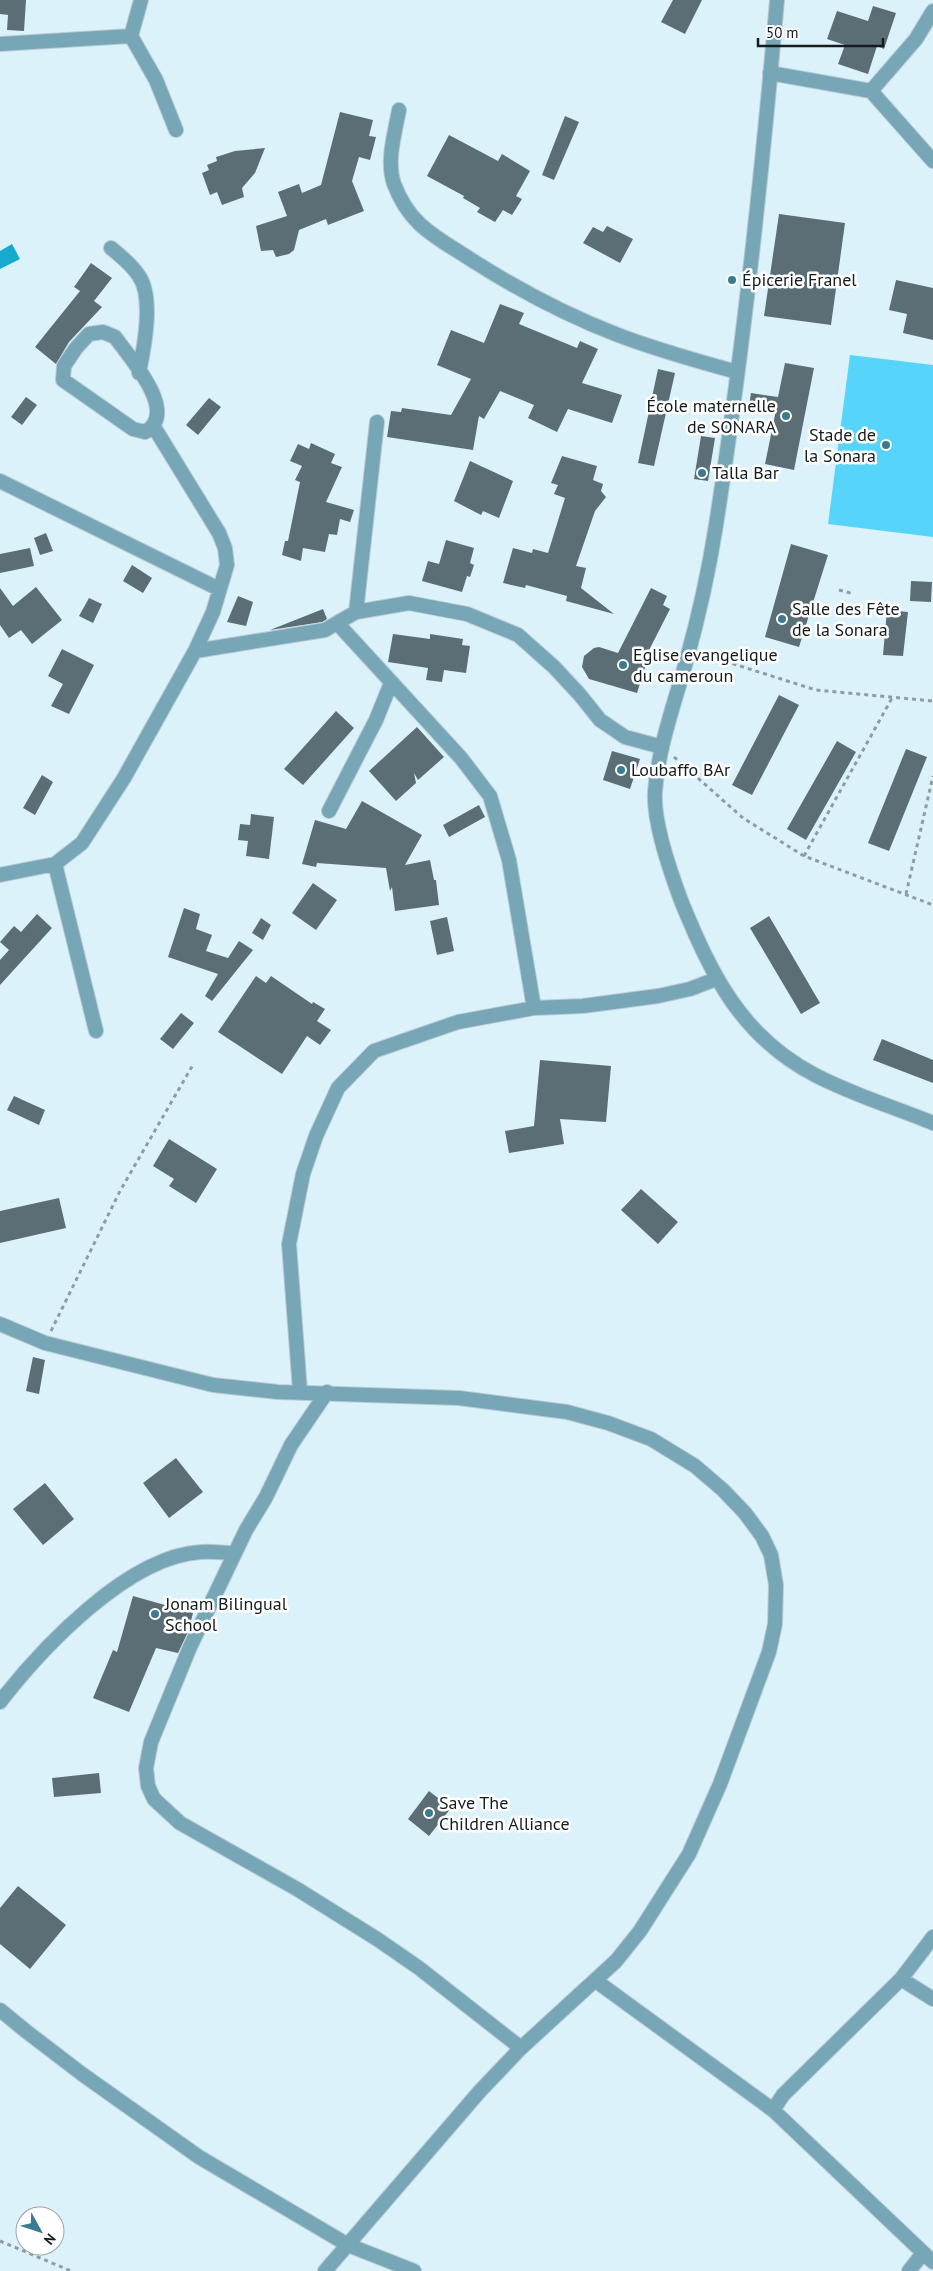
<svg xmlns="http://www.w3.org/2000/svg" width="933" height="2271" font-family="'PT Sans',sans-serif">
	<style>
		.green { fill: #57d4fa }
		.water { fill: #17aad0 }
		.building { fill: #5b6e75 }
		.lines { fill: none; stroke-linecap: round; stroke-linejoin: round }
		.minor-casing { stroke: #b8cbd2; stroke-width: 16 }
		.tertiary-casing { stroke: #b8cbd2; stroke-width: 16 }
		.path { stroke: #8d9da3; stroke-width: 3; stroke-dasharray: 4 4; stroke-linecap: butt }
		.minor { stroke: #77a6b6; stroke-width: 14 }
		.tertiary { stroke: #77a6b6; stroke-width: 14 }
		.poi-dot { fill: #3b7a8f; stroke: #fff; stroke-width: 2 }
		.labels { text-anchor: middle; stroke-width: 5; stroke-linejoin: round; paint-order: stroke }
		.poi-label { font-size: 18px; fill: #141c1e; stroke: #fff; text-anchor: start }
	</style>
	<rect width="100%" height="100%" fill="#dcf2fa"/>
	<path class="green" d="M850,355L933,365V537L828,524Z"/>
	<path class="water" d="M12,244L20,259L0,269V251Z"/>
	<path class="building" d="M0,0H26L24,31L7,30L8,15L0,14Z
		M673,0H702L685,34L661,22Z
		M873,6L896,13L884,49L877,46L868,74L838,64L845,45L827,39L837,11L868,21Z
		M340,112L373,120L369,136L376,137L370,160L359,157L352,181L364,211L328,225L326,219L299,230L294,250L289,254L276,257L273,250L261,251L256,226L287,216L278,192L299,184L302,193L321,185Z
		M565,116L579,122L554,180L542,175Z
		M449,135L498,161L502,154L530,171L516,196L522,199L512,215L503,210L495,222L477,212L480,208L463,198L464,196L427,176Z
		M265,148L255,173L242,188L244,197L222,205L217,192L210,195L202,173L209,170L207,165L217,161L216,157L235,151Z
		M779,214L845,223L831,325L764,316Z
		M607,226L633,239L620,263L583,243L593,227L603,232Z
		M91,263L112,278L94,301L102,307L69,342L56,364L35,347L80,291L74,287Z
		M896,280L933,288V340L903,333L907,314L889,310Z
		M500,304L524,313L519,324L577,348L580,341L598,349L582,383L622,395L612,423L568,409L557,432L528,418L534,405L500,391L484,419L479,416L473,450L387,437L391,411L401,412L402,408L451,415L471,379L437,365L451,330L484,343Z
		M785,363L814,368L794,470L765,464L776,410L749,406L751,393L778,397Z
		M658,369L675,373L654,466L638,463Z
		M26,397L37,405L22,425L11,417Z
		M209,398L221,407L198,435L186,425Z
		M701,436L715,438L708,481L694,479Z
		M311,443L335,454L331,463L342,467L326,502L354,510L350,522L340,519L337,535L329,534L325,552L303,548L301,561L282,555L285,541H288L300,482L295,480L302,466L290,461L298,444L309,449Z
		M562,456L597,466L593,480L603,484L601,491L606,497L595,511L576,566L586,568L581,588L614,614L566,601L567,596L526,585L525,588L503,583L513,548L532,553L533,549L548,553L565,498L554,494L558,485L551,483Z
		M470,461L513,481L499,518L483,511L481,515L454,501Z
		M46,533L53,551L40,555L34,538Z
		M446,540L474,548L470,563L474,565L470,577L467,576L462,592L422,581L428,561L439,564Z
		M791,544L828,555L799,647L765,637Z
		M30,548L34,566L0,573V554Z
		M132,565L152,578L143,593L123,581Z
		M911,581L932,582L931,602L910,601Z
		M36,587L62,620L32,644L21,630L9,638L0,625V588L13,606Z
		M651,588L667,596L663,605L670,609L644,660L647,661L637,693L589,679L582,667L584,656L594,648L599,647L618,653Z
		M238,596L253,602L246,626L227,622Z
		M89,598L102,604L93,623L79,616Z
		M323,609L327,619L322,622L270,630Z
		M887,610L908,612L903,656L883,655Z
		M393,634L430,639V634L463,639L462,645L470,646L466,673L444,670L442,682L426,680L428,668L388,662Z
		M62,649L94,665L69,714L51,706L63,684L48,676Z
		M779,695L799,705L752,795L732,785Z
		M336,711L354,728L303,785L284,769Z
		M417,727L444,757L418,780L414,773L416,783L396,801L369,771Z
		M837,741L856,752L806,840L787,829Z
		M906,749L927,757L889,851L868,843Z
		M612,751L640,759L630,789L603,780Z
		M42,775L53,782L35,815L23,808Z
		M362,801L422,835L405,865L430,860L434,880H436L439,905L395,911L392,887L390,891L386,868L317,863L316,867L302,864L315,820L346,829Z
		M479,805L485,817L449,837L443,825Z
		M251,814L274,817L269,859L246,856L248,841L238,840L240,824L250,825Z
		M313,883L337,900L316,930L292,913Z
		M184,908L200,914L196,929L212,935L206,951L228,958L239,941L253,950L212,1001L205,996L218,974L168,957Z
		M37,914L52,928L0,985V960L9,950L0,942L14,926L21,932Z
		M769,916L820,1003L801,1014L750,928Z
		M447,917L454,951L437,955L430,921Z
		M261,918L271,925L263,940L252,933Z
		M256,976L266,983L271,976L312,1004L313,1002L325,1009L317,1021L331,1030L320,1045L307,1036L282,1074L218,1032Z
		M181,1013L194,1023L173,1049L160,1039Z
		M882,1039L933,1060V1083L873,1060Z
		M540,1060L611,1066L606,1122L560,1119L564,1144L509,1153L505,1131L534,1126Z
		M14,1096L45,1110L39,1125L7,1110Z
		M169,1139L217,1169L196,1203L169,1186L174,1179L153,1166Z
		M641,1189L678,1222L658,1244L621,1210Z
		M59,1198L66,1228L0,1243V1211Z
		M33,1357L45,1360L39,1394L26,1391Z
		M176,1458L203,1492L169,1518L143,1483Z
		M45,1483L74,1519L43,1545L13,1509Z
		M133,1596L193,1613L188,1632L178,1653L156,1648L129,1712L93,1698L113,1650L117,1652Z
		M99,1773L101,1793L54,1797L52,1778Z
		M429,1791L451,1808L429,1836L408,1819Z
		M18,1886L66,1925L30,1969L0,1944V1908Z"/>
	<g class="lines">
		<g class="minor-casing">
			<path id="minor" d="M141,0L131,36L156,80L176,130
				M0,44L131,36
				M770,73L871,91L933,161
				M871,91L916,39L933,11
				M399,110C395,133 386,161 394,184C410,226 435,236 470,259C517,289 566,315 618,335C657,350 697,361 737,372
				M111,248C121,256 132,265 139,276C154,298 144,348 139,373
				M103,332L115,337C130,358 180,413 145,432L133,429L63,380L64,366L76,348L89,334Z
				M0,481L219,589
				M356,612L377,422
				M338,624L461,758L490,796L509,860L534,1008
				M195,651L325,630L356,612L409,603L467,614L518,635L554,667L580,695L600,720L625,737L662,747
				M329,811L376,720L391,683
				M55,864L96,1031
				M0,875L55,864L82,843L124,778L195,651L213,612L227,565L225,548L219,533L154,427
				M300,1391L289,1244L303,1174L316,1136L338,1088L374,1051L458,1022L534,1008L583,1006L658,996L690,989L716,979
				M327,1392L291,1445L266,1497L246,1530L190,1647L151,1742L146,1768L148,1786L154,1799L180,1823L297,1889L377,1939L419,1968L521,2048
				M0,1702C42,1648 128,1556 201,1552C212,1551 224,1553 235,1553
				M901,1979L933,1999
				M596,1981L773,2110L783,2095L901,1979L933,1937
				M0,2010L27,2032L82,2074L199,2157L348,2245L414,2271
				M773,2110L933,2262
				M909,2271L923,2253"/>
		</g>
		<g class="tertiary-casing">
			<path id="tertiary" d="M777,0C762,175 743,352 716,525C709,570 698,619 686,662C674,705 658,748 655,792C653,823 671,874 682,903C712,976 742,1037 815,1075C853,1095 894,1107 933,1123
				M0,1324L45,1343L213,1385L278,1392L459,1398L567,1412L608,1423L651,1439L695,1466L723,1490L745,1513L762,1536L771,1555L776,1585L775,1624L769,1652L720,1784L689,1854L640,1931L616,1961L521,2048L480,2091L325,2271"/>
		</g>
		<path class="path" d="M839,590L854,594
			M702,654L816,690L933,701
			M674,757L743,818L804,856L933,905
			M804,856L892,698
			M906,894L933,776
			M51,1331L120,1191L194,1063
			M0,2241L71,2271"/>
		<use href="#minor" class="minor"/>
		<use href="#tertiary" class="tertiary"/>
	</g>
	<g class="poi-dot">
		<circle cx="732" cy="280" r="5"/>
		<circle cx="786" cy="416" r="5"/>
		<circle cx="886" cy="445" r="5"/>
		<circle cx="702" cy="473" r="5"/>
		<circle cx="782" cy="619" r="5"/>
		<circle cx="623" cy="665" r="5"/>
		<circle cx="621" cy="770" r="5"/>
		<circle cx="155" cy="1614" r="5"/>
		<circle cx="429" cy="1813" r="5"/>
	</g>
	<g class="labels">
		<g class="poi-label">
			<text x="742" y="286">Épicerie Franel</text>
			<text x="776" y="412" text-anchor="end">École maternelle<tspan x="776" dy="21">de SONARA</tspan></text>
			<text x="876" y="441" text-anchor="end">Stade de<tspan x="876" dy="21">la Sonara</tspan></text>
			<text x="712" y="479">Talla Bar</text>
			<text x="792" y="615">Salle des Fête<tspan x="792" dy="21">de la Sonara</tspan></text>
			<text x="633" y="661">Eglise evangelique<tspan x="633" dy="21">du cameroun</tspan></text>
			<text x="631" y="776">Loubaffo BAr</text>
			<text x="165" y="1610">Jonam Bilingual<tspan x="165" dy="21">School</tspan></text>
			<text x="439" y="1809">Save The<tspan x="439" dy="21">Children Alliance</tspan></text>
		</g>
	</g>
	<g transform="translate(40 2231) rotate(130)"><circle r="24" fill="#ffffff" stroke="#a1a4a5"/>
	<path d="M0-4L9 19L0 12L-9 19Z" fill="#3b7a8f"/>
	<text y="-8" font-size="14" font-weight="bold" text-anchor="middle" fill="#141c1e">N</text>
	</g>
	<path d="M758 38v8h125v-8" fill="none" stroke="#141c1e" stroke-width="2.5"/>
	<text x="766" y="38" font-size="15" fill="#141c1e" stroke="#ffffff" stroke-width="4" paint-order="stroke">50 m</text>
</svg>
